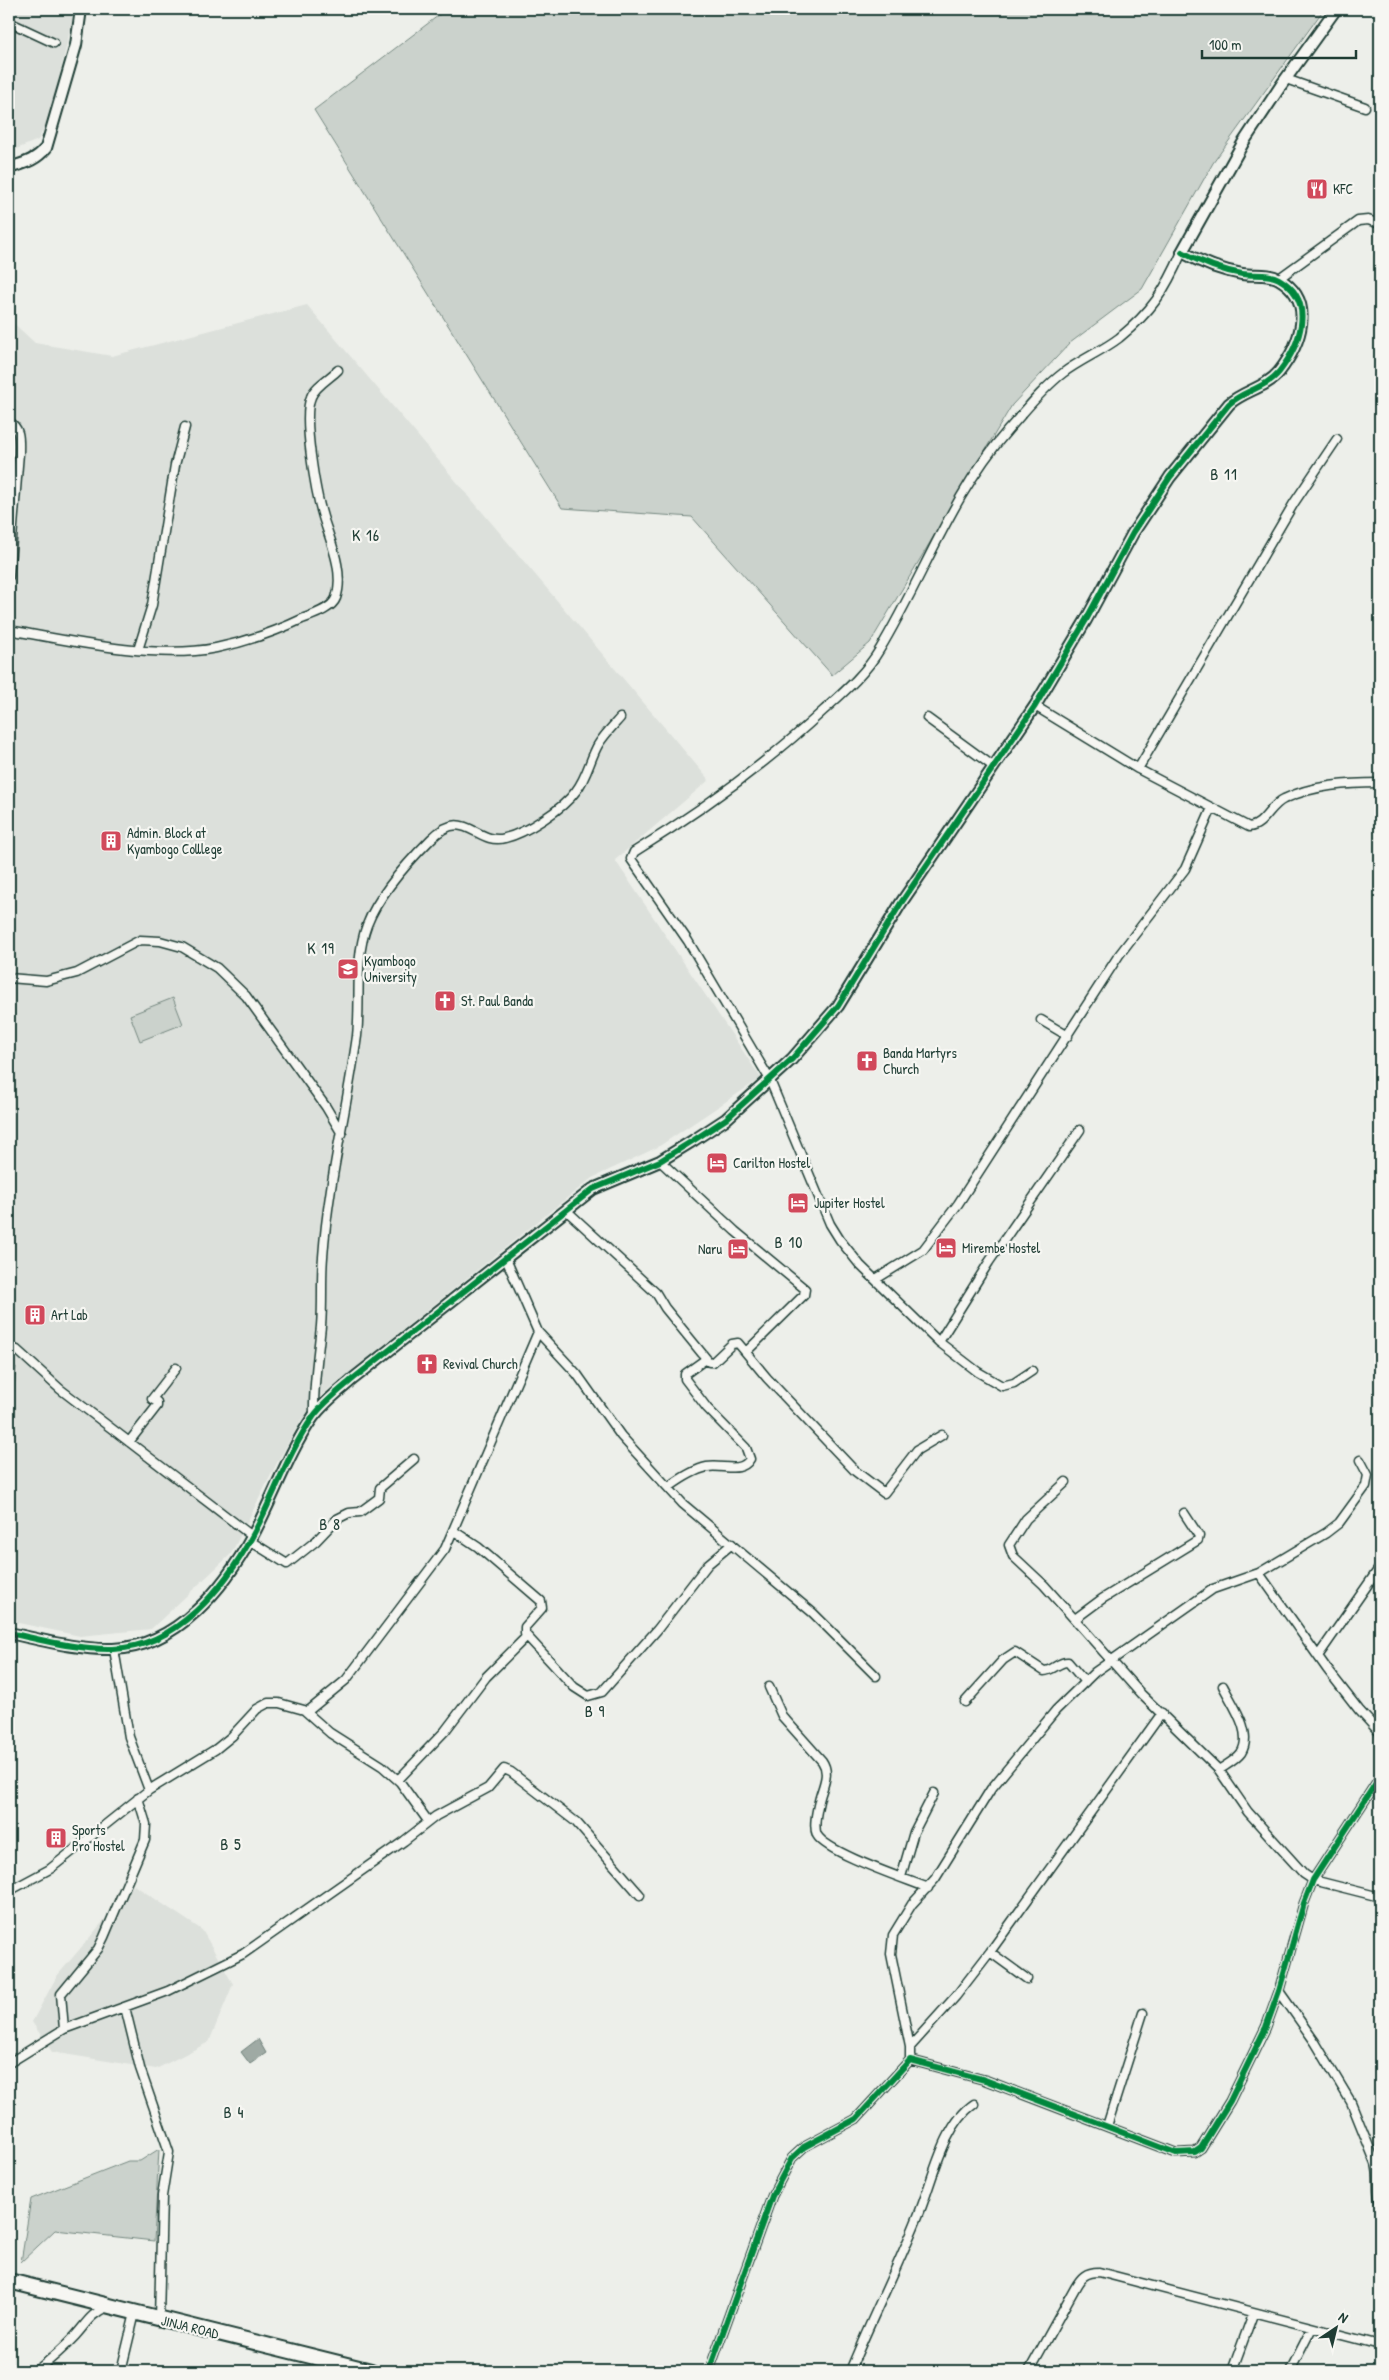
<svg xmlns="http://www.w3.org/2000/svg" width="1389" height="2380" font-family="'Patrick Hand',sans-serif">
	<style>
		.built { fill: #dce0db }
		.green { fill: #cbd2cc; stroke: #758880 }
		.water { fill: #9faaa4; stroke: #6c7e77 }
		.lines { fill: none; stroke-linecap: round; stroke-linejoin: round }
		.minor-casing { stroke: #1f3d34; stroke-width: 11 }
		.tertiary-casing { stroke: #1f3d34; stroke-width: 14 }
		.trunk-casing { stroke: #1f3d34; stroke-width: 18 }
		.minor { stroke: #f6f6f2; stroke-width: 8 }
		.tertiary { stroke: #f6f6f2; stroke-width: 10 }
		.trunk { stroke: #f6f6f2; stroke-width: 14 }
		.cycleway-casing { stroke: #f6f6f2; stroke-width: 9 }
		.cycleway { stroke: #00873e; stroke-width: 6 }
		.labels { text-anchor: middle; stroke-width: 4.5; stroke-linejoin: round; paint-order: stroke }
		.poi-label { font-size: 14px; fill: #1f3d34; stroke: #f6f6f2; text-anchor: start }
		.street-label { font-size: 14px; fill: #1f3d34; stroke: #f6f6f2 }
		.quarter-label { font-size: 16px; letter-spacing: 1px; fill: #1f3d34; stroke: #f6f6f2 }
	</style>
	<rect width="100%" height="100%" fill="#edefea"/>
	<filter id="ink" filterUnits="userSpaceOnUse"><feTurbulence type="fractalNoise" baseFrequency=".02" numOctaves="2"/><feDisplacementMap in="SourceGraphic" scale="10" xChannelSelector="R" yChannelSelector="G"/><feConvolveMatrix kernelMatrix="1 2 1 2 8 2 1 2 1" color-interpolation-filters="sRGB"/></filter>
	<g filter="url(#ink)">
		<path class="built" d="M9,9H75L50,117L38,140L9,152Z
			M307,305L709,780L615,860L761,1078L658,1147L592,1178L325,1392L301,1420L277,1463L231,1554L151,1629L80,1636L9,1621V319L35,343L112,356Z
			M134,1885L202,1930L233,1984L209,2042L156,2069L52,2052L32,2022L57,1976Z"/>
		<path class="green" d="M447,9H1324L1213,163L1142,289L1070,343L1012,405L870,643L832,675L692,517L562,508L314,110Z
			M173,998L183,1024L140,1041L130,1015Z
			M9,1364L16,1367L9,1442Z
			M159,2149L154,2241L55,2230L21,2262L31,2199L128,2161H140Z"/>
		<path class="water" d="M258,2039L266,2053L250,2064L241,2052Z"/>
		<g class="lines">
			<g class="minor-casing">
				<path id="minor" d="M9,22L54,43
					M1286,79L1365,107
					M1278,279L1358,221L1368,220L1380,224
					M9,422C21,428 19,441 19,453L9,576
					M9,630C70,641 155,660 216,648C245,642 275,632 302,619C312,615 332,609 336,598C345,573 330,540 323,517C316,494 302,417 311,397C315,386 330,378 338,370
					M138,650L152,605L175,465L185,427
					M1035,706L1138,769L1249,827C1264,826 1270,805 1284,799C1313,785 1349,783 1380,783
					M927,718L994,767
					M1138,769L1294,503L1337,439
					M9,978L46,981L77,973L140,940L160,941L182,947L217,968L246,996L326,1107L342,1134
					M1041,1020L1068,1036
					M660,1161L735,1231L805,1289L804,1295L746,1352
					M566,1210L656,1293L665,1308L709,1362H713L732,1344L738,1343L767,1378L855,1471L884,1493L917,1450L942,1435
					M506,1259L538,1332L577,1374L621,1436L683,1504L813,1613L876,1676
					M876,1279L923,1250L958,1204L1119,955L1185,869L1212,808
					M939,1342L989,1262L1080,1130
					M9,1347L17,1350L60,1389L252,1536
					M1032,1371L1014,1383L1002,1386L978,1372L939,1342L860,1265L840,1240L830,1224L769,1078L688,941L631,859L634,852C702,810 766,764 824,710C844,692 866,673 880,649C924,576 951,495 1008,430C1025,411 1042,389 1063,373C1080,360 1102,351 1119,338C1152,311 1165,291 1182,252
					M314,1416C313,1386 318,1356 321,1326C323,1303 321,1280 323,1257C328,1184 347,1109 357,1036C361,1000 354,959 367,925C378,896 409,861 431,839C465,805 476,846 505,838C526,833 563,809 576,791C587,777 590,759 598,745C604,735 613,726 620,718
					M129,1442L157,1406V1402L152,1399L176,1368
					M1066,1482L1026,1519L1009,1545L1013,1556L1044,1585L1141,1694L1219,1770L1248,1812L1304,1874L1313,1880L1380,1897
					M669,1487C680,1479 693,1470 707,1467C722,1464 741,1474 750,1459L746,1448L707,1408L685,1379V1374L706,1359
					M454,1531L478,1547L541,1601L542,1608L525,1627V1634L574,1687L588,1696L602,1692L657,1630L708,1564L732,1544
					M250,1541L287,1564L316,1541L337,1519L349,1513L360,1512L379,1498L380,1488L414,1459
					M1259,1573L1326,1533L1339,1523L1366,1486L1368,1475L1360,1460
					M1075,1619L1102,1599L1198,1540L1199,1536L1184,1513
					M114,1649L129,1737L149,1790
					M1318,1656L1380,1567
					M769,1687L782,1716L822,1761C831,1774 822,1787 819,1801C817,1810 813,1826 817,1835C827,1853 906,1879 928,1888
					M965,1702L1003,1660L1015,1652L1044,1671C1053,1671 1059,1661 1068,1662L1085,1682
					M307,1712L346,1680L445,1549L538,1332
					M1219,1770C1226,1765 1236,1760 1241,1753C1254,1733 1232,1704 1223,1686
					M398,1780L445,1731L486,1677L526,1637
					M901,1877L914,1832L934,1793
					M9,1891L50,1869L149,1790L216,1749L232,1736L257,1709L268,1703H279L304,1710L330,1733L382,1766L400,1782L428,1821
					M990,1952L1027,1979
					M1279,1991L1315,2042L1351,2102L1376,2164C1380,2178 1376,2190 1380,2203
					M125,2007L140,2068L169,2152L162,2196L159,2319
					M64,2029L61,1994L98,1949L104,1937L145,1840L146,1824L138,1798
					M910,2047L891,1954L893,1935L912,1904L935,1879L991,1789L1056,1710L1095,1672L1213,1589L1259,1573L1327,1669L1359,1710L1380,1733
					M910,2060V2047L956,1996L990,1952L1162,1713
					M9,2063L64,2029L168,1991L243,1954L404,1841L436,1816L488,1788L504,1769L511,1772L576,1822L640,1895
					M1107,2126L1143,2013
					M36,2371C50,2360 63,2349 75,2336C87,2323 90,2314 107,2307
					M121,2371L135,2313
					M709,2371L772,2196L792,2158L804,2147L856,2119L910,2060L985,2080L1176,2153L1195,2152L1201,2148L1230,2101L1266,2027L1279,1991L1304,1903L1313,1880L1380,1777
					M850,2371C872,2317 899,2265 920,2211C933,2179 944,2124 974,2104
					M1029,2371L1075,2288C1081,2277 1086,2272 1099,2272L1380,2345
					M1232,2371L1253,2314
					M1290,2371L1312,2328"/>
			</g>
			<g class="tertiary-casing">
				<path id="tertiary" d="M9,168C24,163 35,161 46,148L76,45L81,9
					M9,1633C42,1640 79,1650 113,1649C177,1647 225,1587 253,1535C274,1496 288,1453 313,1417C324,1402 340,1390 354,1378L593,1189L660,1161L694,1140L726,1119L792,1059L838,1006L901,903L1035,706L1086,620L1133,533L1170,477L1229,404C1243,391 1266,388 1279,372C1300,345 1317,301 1279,279C1269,273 1254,276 1242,274C1220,270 1202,263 1182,252L1243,143L1282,84L1336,9"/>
			</g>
			<g class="trunk-casing">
				<path id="trunk" d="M9,2281L371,2371"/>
			</g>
			<use href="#minor" class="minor"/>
			<use href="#tertiary" class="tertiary"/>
			<use href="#trunk" class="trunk"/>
			<g class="cycleway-casing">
				<path id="cycleway" d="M9,1633C42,1640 79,1650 113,1649C177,1647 225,1587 253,1535C274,1496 288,1453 313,1417C324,1402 340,1390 354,1378L593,1189L660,1161L694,1140L726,1119L792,1059L838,1006L901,903L1035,706L1086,620L1133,533L1170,477L1229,404C1243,391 1266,388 1279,372C1300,345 1317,301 1279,279C1269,273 1254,276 1242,274C1220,270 1202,263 1182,252
					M709,2371L772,2196L792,2158L804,2147L856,2119L910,2060L985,2080L1176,2153L1195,2152L1201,2148L1230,2101L1266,2027L1279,1991L1304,1903L1313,1880L1380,1777"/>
			</g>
			<use href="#cycleway" class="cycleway"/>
		</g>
	</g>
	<defs>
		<g id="restaurant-square" transform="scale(1.125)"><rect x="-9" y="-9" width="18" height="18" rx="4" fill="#d1495b" stroke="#f6f6f2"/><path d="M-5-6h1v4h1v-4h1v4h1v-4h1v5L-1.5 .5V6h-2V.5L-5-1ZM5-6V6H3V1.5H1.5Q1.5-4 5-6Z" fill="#fff"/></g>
		<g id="building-square" transform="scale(1.125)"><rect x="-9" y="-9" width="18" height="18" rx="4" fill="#d1495b" stroke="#f6f6f2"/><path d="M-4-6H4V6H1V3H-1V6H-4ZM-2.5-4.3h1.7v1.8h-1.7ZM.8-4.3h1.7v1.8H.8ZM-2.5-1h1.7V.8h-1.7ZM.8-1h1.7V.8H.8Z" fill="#fff"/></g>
		<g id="university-square" transform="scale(1.125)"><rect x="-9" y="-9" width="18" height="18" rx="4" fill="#d1495b" stroke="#f6f6f2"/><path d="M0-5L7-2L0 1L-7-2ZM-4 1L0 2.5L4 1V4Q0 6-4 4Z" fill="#fff"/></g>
		<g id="church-square" transform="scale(1.125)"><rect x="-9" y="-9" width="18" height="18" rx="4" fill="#d1495b" stroke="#f6f6f2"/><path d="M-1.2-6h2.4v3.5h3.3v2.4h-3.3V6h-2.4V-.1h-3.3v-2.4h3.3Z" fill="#fff"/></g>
		<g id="hotel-square" transform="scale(1.125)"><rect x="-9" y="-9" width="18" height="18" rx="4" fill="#d1495b" stroke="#f6f6f2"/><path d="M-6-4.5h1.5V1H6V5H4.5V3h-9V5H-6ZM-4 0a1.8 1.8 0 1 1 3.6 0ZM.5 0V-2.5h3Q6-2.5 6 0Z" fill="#fff"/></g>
	</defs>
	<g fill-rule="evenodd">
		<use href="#restaurant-square" x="1317" y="189"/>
		<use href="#building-square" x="111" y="841"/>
		<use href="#university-square" x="348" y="969"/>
		<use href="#church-square" x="445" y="1001"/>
		<use href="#church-square" x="867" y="1061"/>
		<use href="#hotel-square" x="717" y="1163"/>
		<use href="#hotel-square" x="798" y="1203"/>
		<use href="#hotel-square" x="946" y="1248"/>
		<use href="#hotel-square" x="738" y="1249"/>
		<use href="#building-square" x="35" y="1315"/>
		<use href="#church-square" x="427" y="1364"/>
		<use href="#building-square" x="56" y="1838"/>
	</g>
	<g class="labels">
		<g class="poi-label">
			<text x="1333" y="194">KFC</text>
			<text x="127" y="838">Admin. Block at<tspan x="127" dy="16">Kyambogo Colllege</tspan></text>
			<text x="364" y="966">Kyambogo<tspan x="364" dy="16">University</tspan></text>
			<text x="461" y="1006">St. Paul Banda</text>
			<text x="883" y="1058">Banda Martyrs<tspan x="883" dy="16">Church</tspan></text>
			<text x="733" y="1168">Carilton Hostel</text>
			<text x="814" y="1208">Jupiter Hostel</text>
			<text x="962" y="1253">Mirembe Hostel</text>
			<text x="722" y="1254" text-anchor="end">Naru</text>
			<text x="51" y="1320">Art Lab</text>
			<text x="443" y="1369">Revival Church</text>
			<text x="72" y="1835">Sports<tspan x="72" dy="16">Pro Hostel</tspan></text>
		</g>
		<g class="street-label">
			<text transform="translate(190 2327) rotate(14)" y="5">JINJA ROAD</text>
		</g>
		<g class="quarter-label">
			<text x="1224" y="480">B 11</text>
			<text x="366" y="541">K 16</text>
			<text x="321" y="954">K 19</text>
			<text x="789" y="1248">B 10</text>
			<text x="330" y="1530">B 8</text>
			<text x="595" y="1717">B 9</text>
			<text x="231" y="1850">B 5</text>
			<text x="234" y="2118">B 4</text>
		</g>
	</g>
	<rect width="1389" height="2380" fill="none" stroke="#f6f6f2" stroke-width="30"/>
	<rect x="15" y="15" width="1359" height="2350" fill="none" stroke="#1f3d34" stroke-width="2" filter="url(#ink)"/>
	<g transform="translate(1336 2328) rotate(35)" stroke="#f6f6f2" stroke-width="4" paint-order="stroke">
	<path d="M0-4L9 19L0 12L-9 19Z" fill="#1f3d34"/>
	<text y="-8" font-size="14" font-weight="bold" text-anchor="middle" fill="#1f3d34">N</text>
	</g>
	<path d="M1202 50v8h154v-8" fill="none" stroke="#1f3d34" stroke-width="2.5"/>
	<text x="1209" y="50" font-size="15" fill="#1f3d34" stroke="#f6f6f2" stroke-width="4" paint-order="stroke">100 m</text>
</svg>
